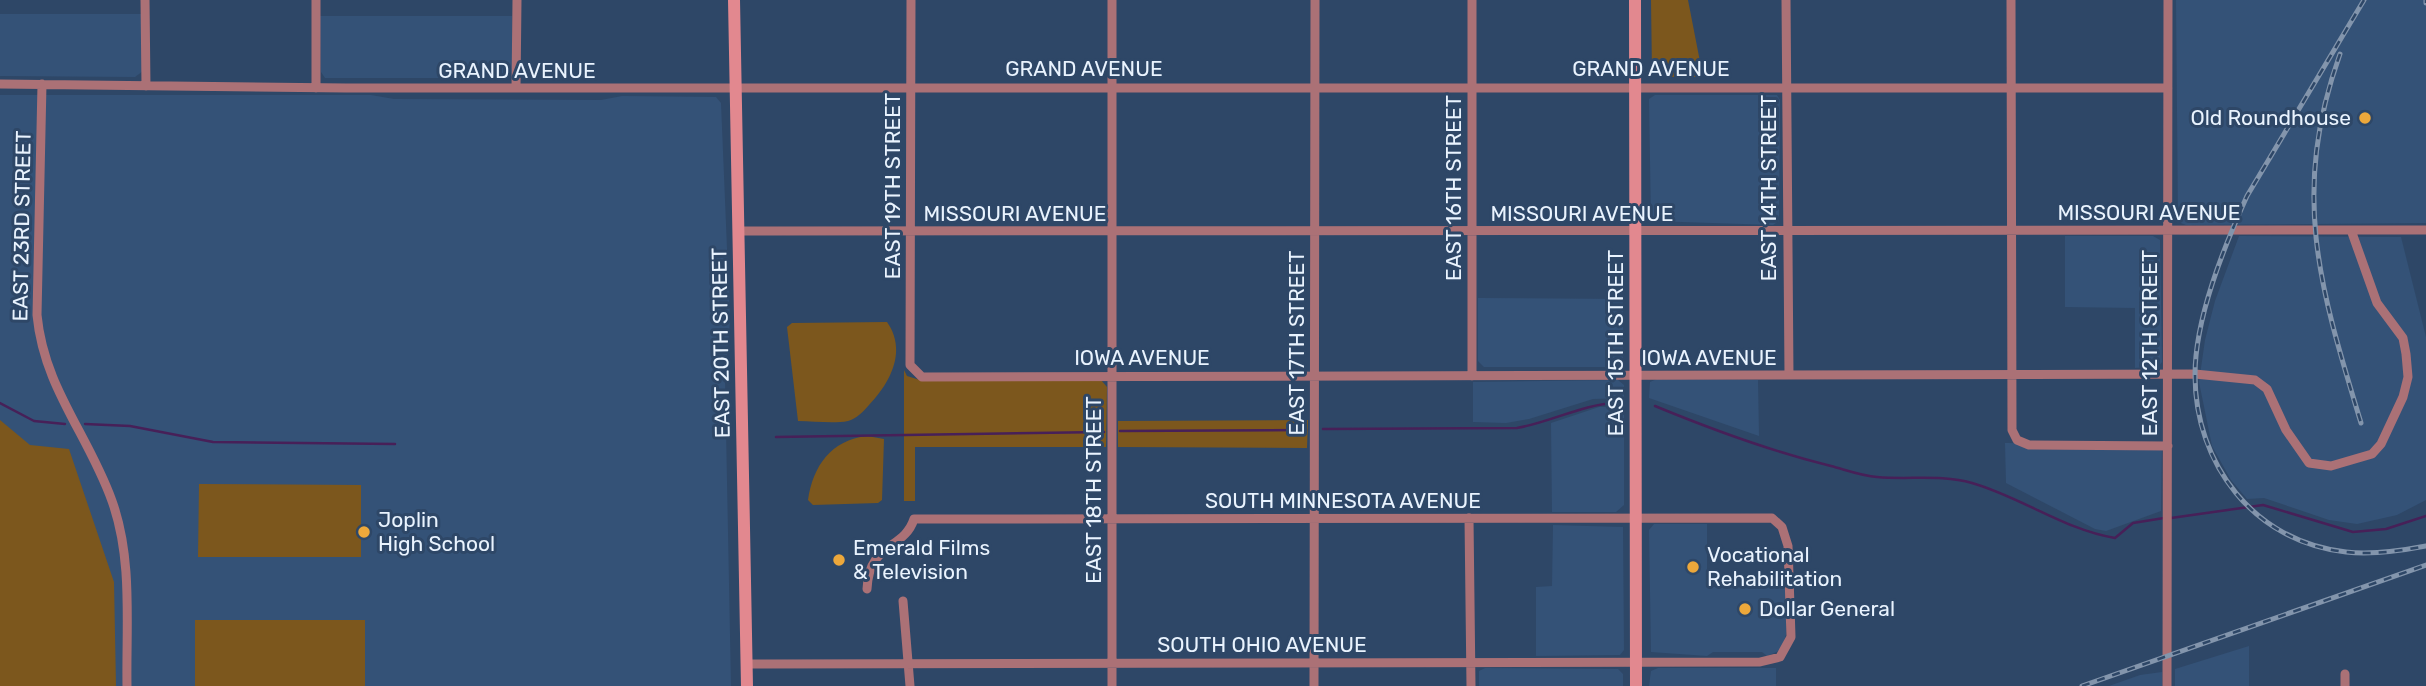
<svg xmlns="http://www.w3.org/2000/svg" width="2426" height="686" font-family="Rubik,sans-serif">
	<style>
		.built { fill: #345277 }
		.green { fill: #7c571d }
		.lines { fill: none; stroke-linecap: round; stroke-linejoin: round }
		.stream { stroke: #472058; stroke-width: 2.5 }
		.minor { stroke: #ab7176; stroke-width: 9 }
		.secondary { stroke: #e2888f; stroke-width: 12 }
		.rail-casing { stroke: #8395ac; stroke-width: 5 }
		.rail { stroke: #2e4767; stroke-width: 2.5; stroke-dasharray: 8; stroke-linecap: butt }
		.poi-dot { fill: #eda83b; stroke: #2e4767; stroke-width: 2.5 }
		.labels { text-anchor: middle; stroke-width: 6; stroke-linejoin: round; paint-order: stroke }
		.street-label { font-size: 21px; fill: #e9f3fe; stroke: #2e4767 }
		.poi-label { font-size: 21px; fill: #e9f3fe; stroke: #2e4767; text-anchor: start }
	</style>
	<rect width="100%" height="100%" fill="#2e4767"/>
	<path class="built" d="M2176,0H2426V223L2186,225L2178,222Z
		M0,14H142L143,71L135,77L0,76Z
		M320,16H512V73L506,78H325L321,72Z
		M0,95H371L394,99L601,100L622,96L716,97L721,103L730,321L725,378L731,686H0Z
		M1655,95H1777L1780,100L1779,221L1773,225L1651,221L1649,99Z
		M2065,236H2153L2160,240L2162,362L2159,366L2135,368V308L2065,307Z
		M2239,236L2401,237L2426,337V500L2397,515L2357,524L2329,520L2264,498L2247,499L2231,480L2212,446L2199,382L2205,340L2215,301Z
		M1478,298L1623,299V364L1617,367H1484L1478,361Z
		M1657,379L1758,380L1759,436L1649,398L1650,382Z
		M1618,380L1624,385V398L1593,399L1529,419L1506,423L1473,422V382Z
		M1599,407H1624V505L1616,512H1552L1551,423Z
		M2005,443L2162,444L2161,511L2106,531L2095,529L2006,483Z
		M1654,524H1707V587H1786V635L1781,650L1767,656L1762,652H1713L1707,656L1651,652L1649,530Z
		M1553,525L1623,527L1624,650L1620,655L1536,656V587L1552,586Z
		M2249,646V686H2175V669Z
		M1485,668L1618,669L1623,674V686H1479V671Z
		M1658,668H1776V686H1649L1651,671Z
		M2162,672V686H2109L2140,675Z"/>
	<path class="green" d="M1651,0H1688L1703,77H1659L1652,73Z
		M887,322C907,350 891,382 869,405C864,411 856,419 848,421C833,424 814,421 798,421L787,327L792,323Z
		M904,370L907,376L923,381L1101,380L1107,387L1106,447H915V501H904Z
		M0,420L30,445L69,449L114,582L116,686H0Z
		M1308,420L1307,448L1118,447V421Z
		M867,436L884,439L882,500L878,503L813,505L808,500C813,466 831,440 867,436Z
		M199,484L361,485V557H198Z
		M195,620H365V686H195Z"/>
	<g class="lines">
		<path class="stream" d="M0,403L34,421L65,424
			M1655,406C1713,430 1770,451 1831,466C1846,470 1862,476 1877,477C1909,480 1941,474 1972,483C2021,497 2065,530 2115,538L2133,523L2164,518
			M85,424L130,426L213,442L395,444
			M1323,429L1517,428C1552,422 1582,404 1617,403
			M1120,431L1306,430
			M776,437L1104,432
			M2171,518L2263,505L2353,532L2386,529L2426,516"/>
		<path class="minor" d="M145,0L146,86
			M316,0V88
			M911,0L910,365L922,377L2195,374L2255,380L2267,389L2286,430L2309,463L2331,466L2372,454L2381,444L2403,397L2408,377L2406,354L2403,338L2377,303L2351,230
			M1472,0V376
			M1786,0L1789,375
			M2011,0L2012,430L2017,440L2029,445L2168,446
			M0,84L346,88H2168
			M42,84L37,315C44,388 88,434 112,501C133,559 126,625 127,686
			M516,88L517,0
			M738,231L2426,230
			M1469,518L1471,686
			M903,601L910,686
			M747,664L1760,662L1780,657L1791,637L1788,546L1782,527L1772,518L914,519C904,550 869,542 867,589
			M2345,674V686
			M1112,686V0
			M1314,686L1315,0
			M2167,686L2168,0"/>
		<path class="secondary" d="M734,0L747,686
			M1635,0L1636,686"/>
		<g class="rail-casing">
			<path id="rail" d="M2364,0L2247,196C2224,247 2195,318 2195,375C2195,464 2254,542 2346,552C2373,555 2400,551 2426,546
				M2426,0V3
				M2340,54C2290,194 2320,288 2361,423
				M2082,686L2426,565"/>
		</g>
		<use href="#rail" class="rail"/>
	</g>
	<g class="poi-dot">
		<circle cx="2365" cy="118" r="7"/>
		<circle cx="364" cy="532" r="7"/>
		<circle cx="839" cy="560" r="7"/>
		<circle cx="1693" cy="567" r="7"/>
		<circle cx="1745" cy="609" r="7"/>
	</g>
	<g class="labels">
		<g class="street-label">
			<text x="1084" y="76">GRAND AVENUE</text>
			<text x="1651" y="76">GRAND AVENUE</text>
			<text x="517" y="78">GRAND AVENUE</text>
			<text transform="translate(893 186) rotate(-90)" y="7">EAST 19TH STREET</text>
			<text transform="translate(1454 188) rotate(-90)" y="7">EAST 16TH STREET</text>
			<text transform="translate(1769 188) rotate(-90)" y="7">EAST 14TH STREET</text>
			<text x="2149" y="220">MISSOURI AVENUE</text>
			<text x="1015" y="221">MISSOURI AVENUE</text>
			<text x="1582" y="221">MISSOURI AVENUE</text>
			<text transform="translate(22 226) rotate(-89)" y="7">EAST 23RD STREET</text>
			<text transform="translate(721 343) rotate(-91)" y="7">EAST 20TH STREET</text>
			<text transform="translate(1297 343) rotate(-90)" y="7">EAST 17TH STREET</text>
			<text transform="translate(1616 343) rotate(-90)" y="7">EAST 15TH STREET</text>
			<text transform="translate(2150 343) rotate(-90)" y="7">EAST 12TH STREET</text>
			<text x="1142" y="365">IOWA AVENUE</text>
			<text x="1709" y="365">IOWA AVENUE</text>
			<text transform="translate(1094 490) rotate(-90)" y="7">EAST 18TH STREET</text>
			<text x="1343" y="508">SOUTH MINNESOTA AVENUE</text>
			<text x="1262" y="652">SOUTH OHIO AVENUE</text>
		</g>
		<g class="poi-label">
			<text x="2351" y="125" text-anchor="end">Old Roundhouse</text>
			<text x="378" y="527">Joplin<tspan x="378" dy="24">High School</tspan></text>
			<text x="853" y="555">Emerald Films<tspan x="853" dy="24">&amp; Television</tspan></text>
			<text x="1707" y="562">Vocational<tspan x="1707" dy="24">Rehabilitation</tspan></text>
			<text x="1759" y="616">Dollar General</text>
		</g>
	</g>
</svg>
